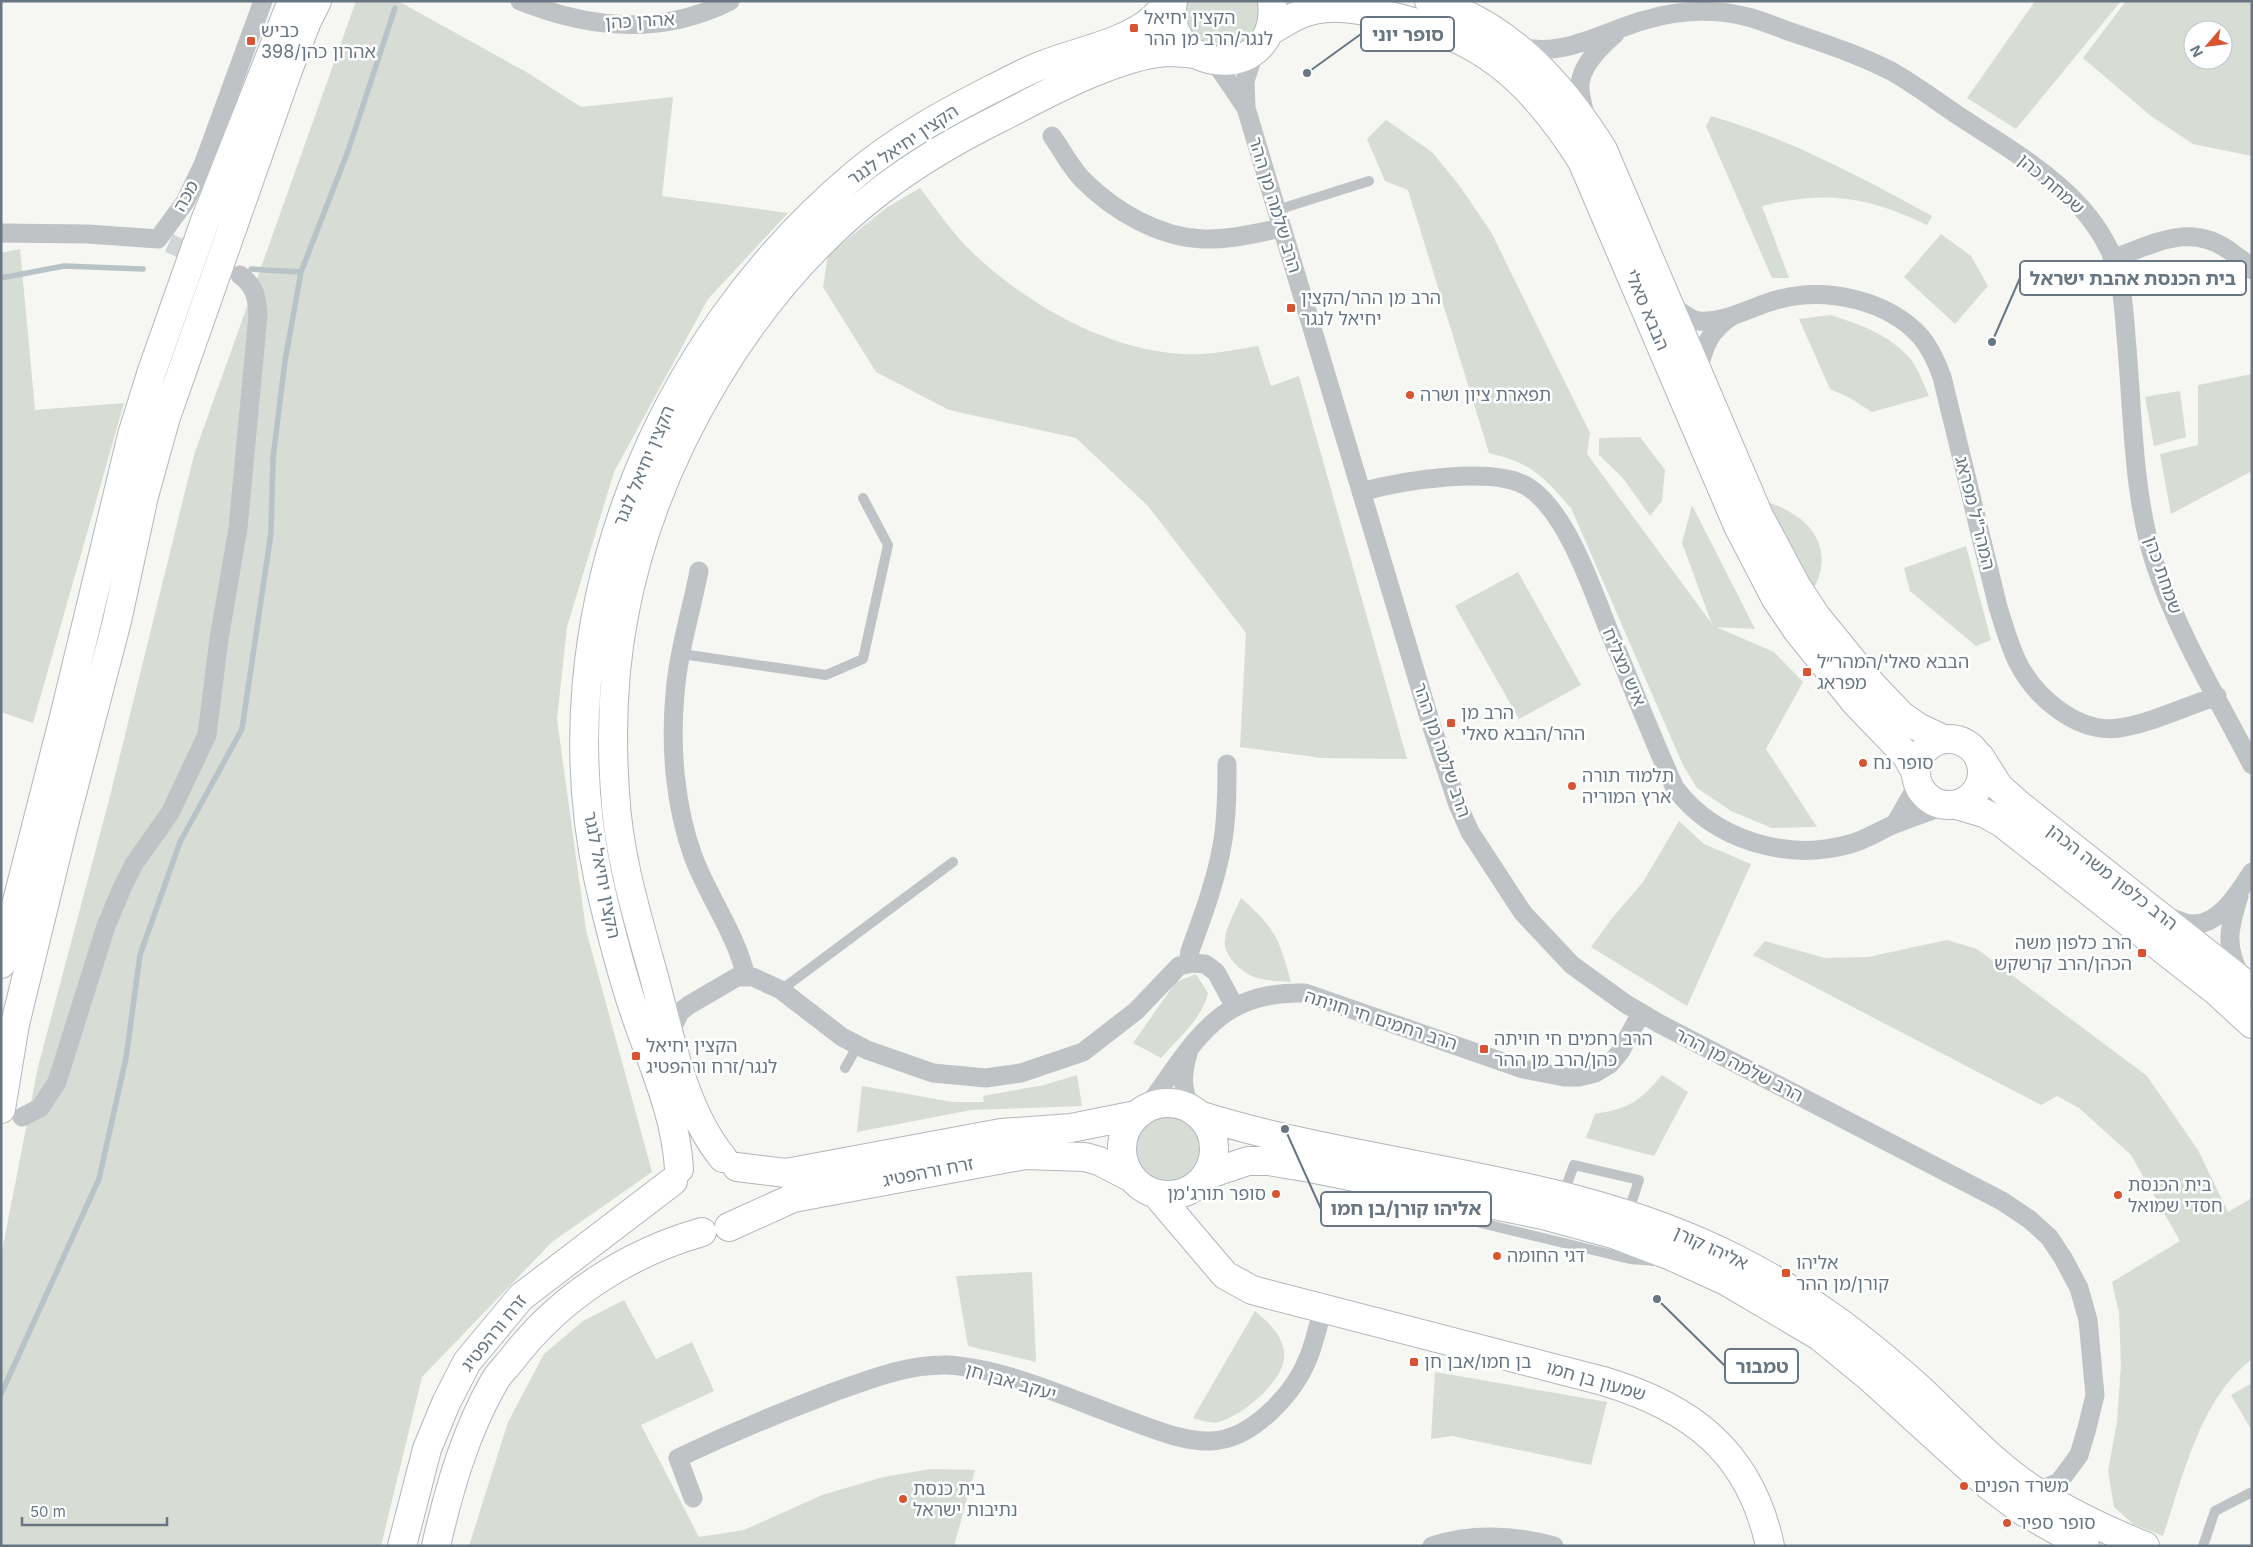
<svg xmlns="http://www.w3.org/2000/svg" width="2253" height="1547" font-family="Inter,'Noto Sans Hebrew',sans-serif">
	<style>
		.green { fill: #d7dcd4; fill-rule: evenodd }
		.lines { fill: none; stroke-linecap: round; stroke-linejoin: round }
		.stream { stroke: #b8c3c7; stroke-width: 5.5 }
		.street-tunnel { stroke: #d2d6d7; stroke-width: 19; stroke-dasharray: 19 9; stroke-linecap: butt }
		.secondary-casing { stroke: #b2b7bb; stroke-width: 30 }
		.primary-casing { stroke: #b3b7ba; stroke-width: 30 }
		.lane { stroke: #bfc3c6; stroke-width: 10 }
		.street { stroke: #bfc3c6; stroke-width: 19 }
		.secondary { stroke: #fff; stroke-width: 28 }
		.primary { stroke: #fff; stroke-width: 28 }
		.poi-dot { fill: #d85431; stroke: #fff; stroke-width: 2 }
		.labels { text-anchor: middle; stroke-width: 5; stroke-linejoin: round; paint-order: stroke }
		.poi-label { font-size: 18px; fill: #677682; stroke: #fff; text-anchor: start }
		.street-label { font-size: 18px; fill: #677682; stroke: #fff }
		.leader { fill: none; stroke: #677682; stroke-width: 2 }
		.callout-dot { fill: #677682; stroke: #fff; stroke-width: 2 }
		.callout { fill: #fff; stroke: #677682; stroke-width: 2 }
		.callout-label { font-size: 19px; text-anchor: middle; font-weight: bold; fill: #677682 }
	</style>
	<rect width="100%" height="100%" fill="#f6f6f3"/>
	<path class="green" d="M356,1H398L528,73L581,107L673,97L662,196L788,213L708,299L614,472L567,627L557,719L586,930L652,1172L552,1242L422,1377L381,1546H1V1256L38,1067L109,800L194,455Z
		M1181,1H1265L1263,27L1228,54L1188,37Z
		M2035,1H2121L2016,129L1967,98Z
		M2126,1H2252V156L2193,144L2151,116L2083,58ZM2193,30H2223V60H2193Z
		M1711,116C1790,139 1861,177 1932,216L1927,225C1868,197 1827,190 1762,206L1789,278H1772L1706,126Z
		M1386,120L1432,152L1459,185L1491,232L1590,433L1587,454L1712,624L1682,543L1692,505L1755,629L1716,627L1774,652L1803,682L1766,749L1817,827L1772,828L1731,811L1697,788L1683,765L1571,508C1542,475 1533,464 1489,453L1408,190L1385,181L1367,139Z
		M920,188C937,210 953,234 973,253C1031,308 1120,358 1202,354C1220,353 1240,349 1258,346L1271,386L1299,376L1407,759L1322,758L1240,747L1246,633L1148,506L1076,438L949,410L876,372L823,287L828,255L886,208Z
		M1941,234L1971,256L1988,286L1955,324L1904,277Z
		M20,249L35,410L124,403L33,723L1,712V253Z
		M1831,315C1861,325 1891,335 1912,361C1919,371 1924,385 1929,396L1872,412L1850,398L1830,389L1799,319Z
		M2252,374V471L2171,514L2160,454L2198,445V385Z
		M2180,391L2186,437L2154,446L2145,397Z
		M1640,437L1665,470L1662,501L1650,516L1622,477L1599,455V438Z
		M1767,502C1799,512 1829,535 1820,573C1818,582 1812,590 1808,598Z
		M1966,546L1991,640L1976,646L1910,591L1904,568Z
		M1518,572L1581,685L1519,719L1455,606Z
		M1679,821L1704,844L1751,864L1687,1006L1591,947L1613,917L1643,882Z
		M1241,898C1276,929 1279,938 1291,982C1266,980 1253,982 1234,963C1231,959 1226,952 1225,946C1223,931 1235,912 1241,898Z
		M1947,940L1977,949L2147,1076L2198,1150L2228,1212L2252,1198V1359C2200,1398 2183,1477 2163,1536L2133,1524L2114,1507L2108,1471L2117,1422L2121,1365L2119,1313L2112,1282L2180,1241L2131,1155L2079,1108L2057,1096L2041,1105L1753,955L1765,941L1825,958L1868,957Z
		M1196,974L1208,993C1203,1018 1177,1039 1161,1058L1133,1043L1176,982Z
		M1077,1075L1082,1106L971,1110L857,1132L862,1086L953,1102H984L983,1096L1044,1085Z
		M1662,1075L1688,1092L1654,1156L1586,1138L1595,1114C1630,1108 1639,1102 1662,1075Z
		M1129 1149a38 38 0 1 1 76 0a38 38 0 1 1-76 0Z
		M1032,1272L1036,1362L968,1346L956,1276Z
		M624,1300L656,1359L692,1342L714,1391L641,1425L699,1537L744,1530L822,1495L883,1477L931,1469L975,1470L954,1546H469L508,1422L544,1354L583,1321Z
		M1255,1311C1268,1322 1281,1333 1284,1351C1289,1378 1243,1415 1219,1422C1210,1424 1201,1420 1193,1418Z
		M1435,1372L1607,1402L1591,1465L1452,1436L1431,1439Z
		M2252,1383V1431L2231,1395Z"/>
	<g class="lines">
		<path class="stream" d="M251,269L301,272
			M1,278L64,266L143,269
			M1,1394L99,1179L126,1058L140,955L180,842L242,729L271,533L273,458L285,361L301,272L348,151L395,8"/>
		<path class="street-tunnel" d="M169,243L204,259"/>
		<g class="secondary-casing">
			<path id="secondary" d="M1173,1C1159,76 1282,85 1272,1
				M1429,1C1507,22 1562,84 1603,150L1759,516L1797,587L1816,616L1873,686L1902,716L1918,727L1943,739
				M1270,31C1282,24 1296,14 1310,11C1335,4 1362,10 1385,15C1481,35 1531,80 1582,161L1738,526L1776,599L1797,630L1855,702L1906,755L1915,771
				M1916 772a33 33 0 1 1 66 0a33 33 0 1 1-66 0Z
				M1980,757L1999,787L2018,804L2252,989
				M1957,805L1984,813L2002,823L2216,991L2252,1024
				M1122 1149a46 46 0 1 1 92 0a46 46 0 1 1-92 0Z
				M1199,1115C1377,1171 1569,1173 1738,1260C1809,1296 1861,1336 1920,1389C1953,1420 1985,1455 2022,1482C2057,1507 2106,1530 2145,1546
				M723,1158C681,1107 669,1029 651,966C635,909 618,852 615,792C611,734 613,672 624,615C654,456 751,290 880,191C918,162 959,138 1002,117C1046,94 1118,55 1167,52C1176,52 1186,53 1195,54
				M737,1167L786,1173L1001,1133L1071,1128L1136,1115
				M679,1169C676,1117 655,1070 638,1022C622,977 610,929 599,882C542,619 654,342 858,172C899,138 947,112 994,88C1009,81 1024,72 1040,66C1074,52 1127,43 1154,18C1159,13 1163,7 1167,1
				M1206,1175L1248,1161H1268L1310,1168L1543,1215L1613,1234L1671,1256L1726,1281L1819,1336L1869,1377L1988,1485L2024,1512L2085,1546
				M1157,1195L1225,1275L1252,1290L1603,1381C1691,1407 1750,1452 1770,1546
				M729,1227L793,1198L1025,1155L1085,1157L1099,1161L1130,1177
				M402,1546L427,1449L446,1403L467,1362L521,1297L673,1181
				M436,1546C449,1489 465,1433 494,1382C499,1373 507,1366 513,1358C560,1297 628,1253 702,1232"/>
		</g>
		<g class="primary-casing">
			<path id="primary" d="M1,964L64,717L132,435L152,371L205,221L292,1
				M1,1109L15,1024L64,824L117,621L144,496L166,417L288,70L307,21L317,1"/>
		</g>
		<path class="lane" d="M1277,210L1369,181
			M682,654L826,675L863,659L888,545L863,498
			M781,990L953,862
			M845,1068L858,1045
			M1563,1195L1574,1165L1639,1180L1628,1213
			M1422,1199L1434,1209L1456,1217L1630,1259L1655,1261
			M2203,1546L2215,1511L2250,1493"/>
		<path class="street" d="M520,1C590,29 661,36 730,1
			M1515,45C1559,61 1604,31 1645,20C1679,10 1713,8 1748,17C1763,21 1779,28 1794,33C1826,44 1860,55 1891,71C1916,85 1939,103 1962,118C2025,159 2103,202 2120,281C2124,303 2125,326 2127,348C2133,418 2133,493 2154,561C2177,632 2218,699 2252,765
			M1255,51L1245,81L1246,108L1431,724L1458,805L1470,832L1523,913L1572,965L1626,1004L1660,1024L2002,1201L2029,1219L2049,1237L2063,1258L2079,1288L2088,1320L2095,1395L2087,1428L2079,1455L2059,1482L2038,1491
			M1211,61L1221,71L1246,108
			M1586,119C1584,108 1579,95 1580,84C1582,64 1601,46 1615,34
			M1052,136C1062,150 1071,168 1083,180C1114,211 1158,237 1203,239C1230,240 1256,233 1282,228
			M1,233L88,234L158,239L185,202L203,165L263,1
			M2112,259C2156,243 2194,220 2235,255C2241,259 2248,264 2252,270
			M1670,304C1679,310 1688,320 1699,321C1727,323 1754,305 1780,299C1827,287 1888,300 1921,337C1931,349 1937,363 1942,377L1998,607C2004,626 2009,644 2017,661C2034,696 2077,734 2119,728C2149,724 2187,706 2217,696
			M1698,370C1705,345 1709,331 1732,316
			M1361,492C1400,481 1494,465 1528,487C1567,512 1592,589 1609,631C1631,683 1651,736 1675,788C1714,840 1787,862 1850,844C1866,840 1880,830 1895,824C1912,817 1929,812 1946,805
			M699,571C691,612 678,653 675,694C670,747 675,806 693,856C708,897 736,933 746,977
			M1895,824L1918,784
			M2239,896C2229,928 2224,946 2241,977
			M2169,917C2176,919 2185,924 2192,924C2219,926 2239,892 2252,872
			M1188,964L1190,951C1203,915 1217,878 1223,840C1227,815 1227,790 1227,764
			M670,1033L680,1012L689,1005L737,977H753L781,990L842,1037L867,1050L933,1073L986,1078L1021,1073L1083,1052L1136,1011L1179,966L1192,963L1205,964L1216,972L1235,1007
			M1188,1054C1182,1073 1181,1091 1192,1109
			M1146,1108C1194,1045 1215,990 1305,993L1523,1069L1564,1077H1579L1595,1073L1610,1064L1620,1052L1641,1013
			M22,1117L40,1108L57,1082L106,926L122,888L134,864L170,813L207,735L219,639L238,528L258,315C257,297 255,286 240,275
			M693,1498L678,1458C729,1434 781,1412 834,1392C871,1379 907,1364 947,1365C1006,1368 1075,1401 1131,1421C1156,1430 1184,1442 1211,1441C1252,1440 1295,1393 1309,1356C1315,1341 1318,1325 1323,1309
			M1432,1546C1472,1533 1513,1535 1554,1546"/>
		<use href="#secondary" class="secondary"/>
		<use href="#primary" class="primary"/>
	</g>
	<g class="poi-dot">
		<rect x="1129" y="23" width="10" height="10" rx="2.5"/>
		<rect x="246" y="36" width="10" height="10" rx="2.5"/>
		<rect x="1286" y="303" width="10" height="10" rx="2.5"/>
		<circle cx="1410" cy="395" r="5"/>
		<rect x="1802" y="667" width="10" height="10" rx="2.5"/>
		<rect x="1446" y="718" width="10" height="10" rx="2.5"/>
		<circle cx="1863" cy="763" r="5"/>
		<circle cx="1572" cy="786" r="5"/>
		<rect x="2137" y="948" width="10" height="10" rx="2.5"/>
		<rect x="1479" y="1044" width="10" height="10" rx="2.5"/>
		<rect x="631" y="1051" width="10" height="10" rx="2.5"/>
		<circle cx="1276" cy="1194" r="5"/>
		<circle cx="2118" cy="1195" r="5"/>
		<circle cx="1497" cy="1256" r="5"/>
		<rect x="1781" y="1268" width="10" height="10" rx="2.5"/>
		<rect x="1409" y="1357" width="10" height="10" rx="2.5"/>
		<circle cx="1964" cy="1486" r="5"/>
		<circle cx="903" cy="1499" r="5"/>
		<circle cx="2007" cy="1523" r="5"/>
	</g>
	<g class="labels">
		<g class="poi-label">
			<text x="1144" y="24">הקצין יחיאל<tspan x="1144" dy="21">לנגר/הרב מן ההר</tspan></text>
			<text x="261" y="37">כביש<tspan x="261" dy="21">398/אהרון כהן</tspan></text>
			<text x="1301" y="304">הרב מן ההר/הקצין<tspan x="1301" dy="21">יחיאל לנגר</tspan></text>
			<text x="1420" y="401">תפארת ציון ושרה</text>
			<text x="1817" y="668">הבבא סאלי/המהר״ל<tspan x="1817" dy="21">מפראג</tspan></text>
			<text x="1461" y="719">הרב מן<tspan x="1461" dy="21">ההר/הבבא סאלי</tspan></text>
			<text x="1873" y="769">סופר נח</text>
			<text x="1582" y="782">תלמוד תורה<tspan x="1582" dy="21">ארץ המוריה</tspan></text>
			<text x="2132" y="949" text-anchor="end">הרב כלפון משה<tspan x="2132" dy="21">הכהן/הרב קרשקש</tspan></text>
			<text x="1494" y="1045">הרב רחמים חי חויתה<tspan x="1494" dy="21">כהן/הרב מן ההר</tspan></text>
			<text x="646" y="1052">הקצין יחיאל<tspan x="646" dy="21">לנגר/זרח ורהפטיג</tspan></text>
			<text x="2128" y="1191">בית הכנסת<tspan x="2128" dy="21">חסדי שמואל</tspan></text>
			<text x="1266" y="1200" text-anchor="end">סופר תורג'מן</text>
			<text x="1507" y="1262">דגי החומה</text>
			<text x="1796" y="1269">אליהו<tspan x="1796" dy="21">קורן/מן ההר</tspan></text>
			<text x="1424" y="1368">בן חמו/אבן חן</text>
			<text x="1974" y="1492">משרד הפנים</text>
			<text x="913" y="1495">בית כנסת<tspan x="913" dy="21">נתיבות ישראל</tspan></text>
			<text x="2017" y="1529">סופר ספיר</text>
		</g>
		<g class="street-label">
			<text transform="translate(640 21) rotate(-3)" y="6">אהרן כהן</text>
			<text transform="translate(903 145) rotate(-34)" y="6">הקצין יחיאל לנגר</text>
			<text transform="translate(2051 184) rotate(41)" y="6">שמחת כהן</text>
			<text transform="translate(186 196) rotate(-61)" y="6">מכה</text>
			<text transform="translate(1275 205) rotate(73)" y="6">הרב שלמה מן ההר</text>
			<text transform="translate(1647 310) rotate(67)" y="6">הבבא סאלי</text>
			<text transform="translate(644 466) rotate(-67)" y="6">הקצין יחיאל לנגר</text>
			<text transform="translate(1975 513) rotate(76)" y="6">המהר"ל מפראג</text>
			<text transform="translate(2163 575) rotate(71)" y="6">שמחת כהן</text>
			<text transform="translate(1624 667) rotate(67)" y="6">איש מצליח</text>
			<text transform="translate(1442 750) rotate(71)" y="6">הרב שלמה מן ההר</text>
			<text transform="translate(602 875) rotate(79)" y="6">הקצין יחיאל לנגר</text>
			<text transform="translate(2112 877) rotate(38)" y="6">הרב כלפון משה הכהן</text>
			<text transform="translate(1381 1020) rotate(18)" y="6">הרב רחמים חי חויתה</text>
			<text transform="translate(1739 1065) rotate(27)" y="6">הרב שלמה מן ההר</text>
			<text transform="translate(928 1172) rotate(-11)" y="6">זרח ורהפטיג</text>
			<text transform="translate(1711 1248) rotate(25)" y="6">אליהו קורן</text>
			<text transform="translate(494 1333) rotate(-51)" y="6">זרח ורהפטיג</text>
			<text transform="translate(1596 1381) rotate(16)" y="6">שמעון בן חמו</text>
			<text transform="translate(1011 1382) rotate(16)" y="6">יעקב אבן חן</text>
		</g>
	</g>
	<path class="leader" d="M1307 73L1361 34M1992 342L2020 278M1285 1129L1321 1209M1657 1299L1725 1366"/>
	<g class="callout-dot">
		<circle cx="1307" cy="73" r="5"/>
		<circle cx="1992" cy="342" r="5"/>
		<circle cx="1285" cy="1129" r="5"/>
		<circle cx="1657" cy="1299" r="5"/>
	</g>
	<g class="callout">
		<rect x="1361" y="17" width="93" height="34" rx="5"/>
		<rect x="2020" y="261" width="226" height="34" rx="5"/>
		<rect x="1321" y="1192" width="170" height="34" rx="5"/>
		<rect x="1725" y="1349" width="73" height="34" rx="5"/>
	</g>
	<g class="callout-label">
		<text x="1408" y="41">סופר יוני</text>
		<text x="2133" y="285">בית הכנסת אהבת ישראל</text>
		<text x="1406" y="1215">אליהו קורן/בן חמו</text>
		<text x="1762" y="1373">טמבור</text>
	</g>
	<rect width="2253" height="1547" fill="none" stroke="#677682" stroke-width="5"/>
	<g transform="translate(2208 45) rotate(242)"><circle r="24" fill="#ffffff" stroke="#c2c8cd"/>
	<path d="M0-4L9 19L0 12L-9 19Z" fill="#d85431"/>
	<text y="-8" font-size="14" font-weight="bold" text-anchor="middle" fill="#677682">N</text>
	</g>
	<path d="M22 1517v8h145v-8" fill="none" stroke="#677682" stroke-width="2.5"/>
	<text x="30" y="1517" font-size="15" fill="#677682" stroke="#ffffff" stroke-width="4" paint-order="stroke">50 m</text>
</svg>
